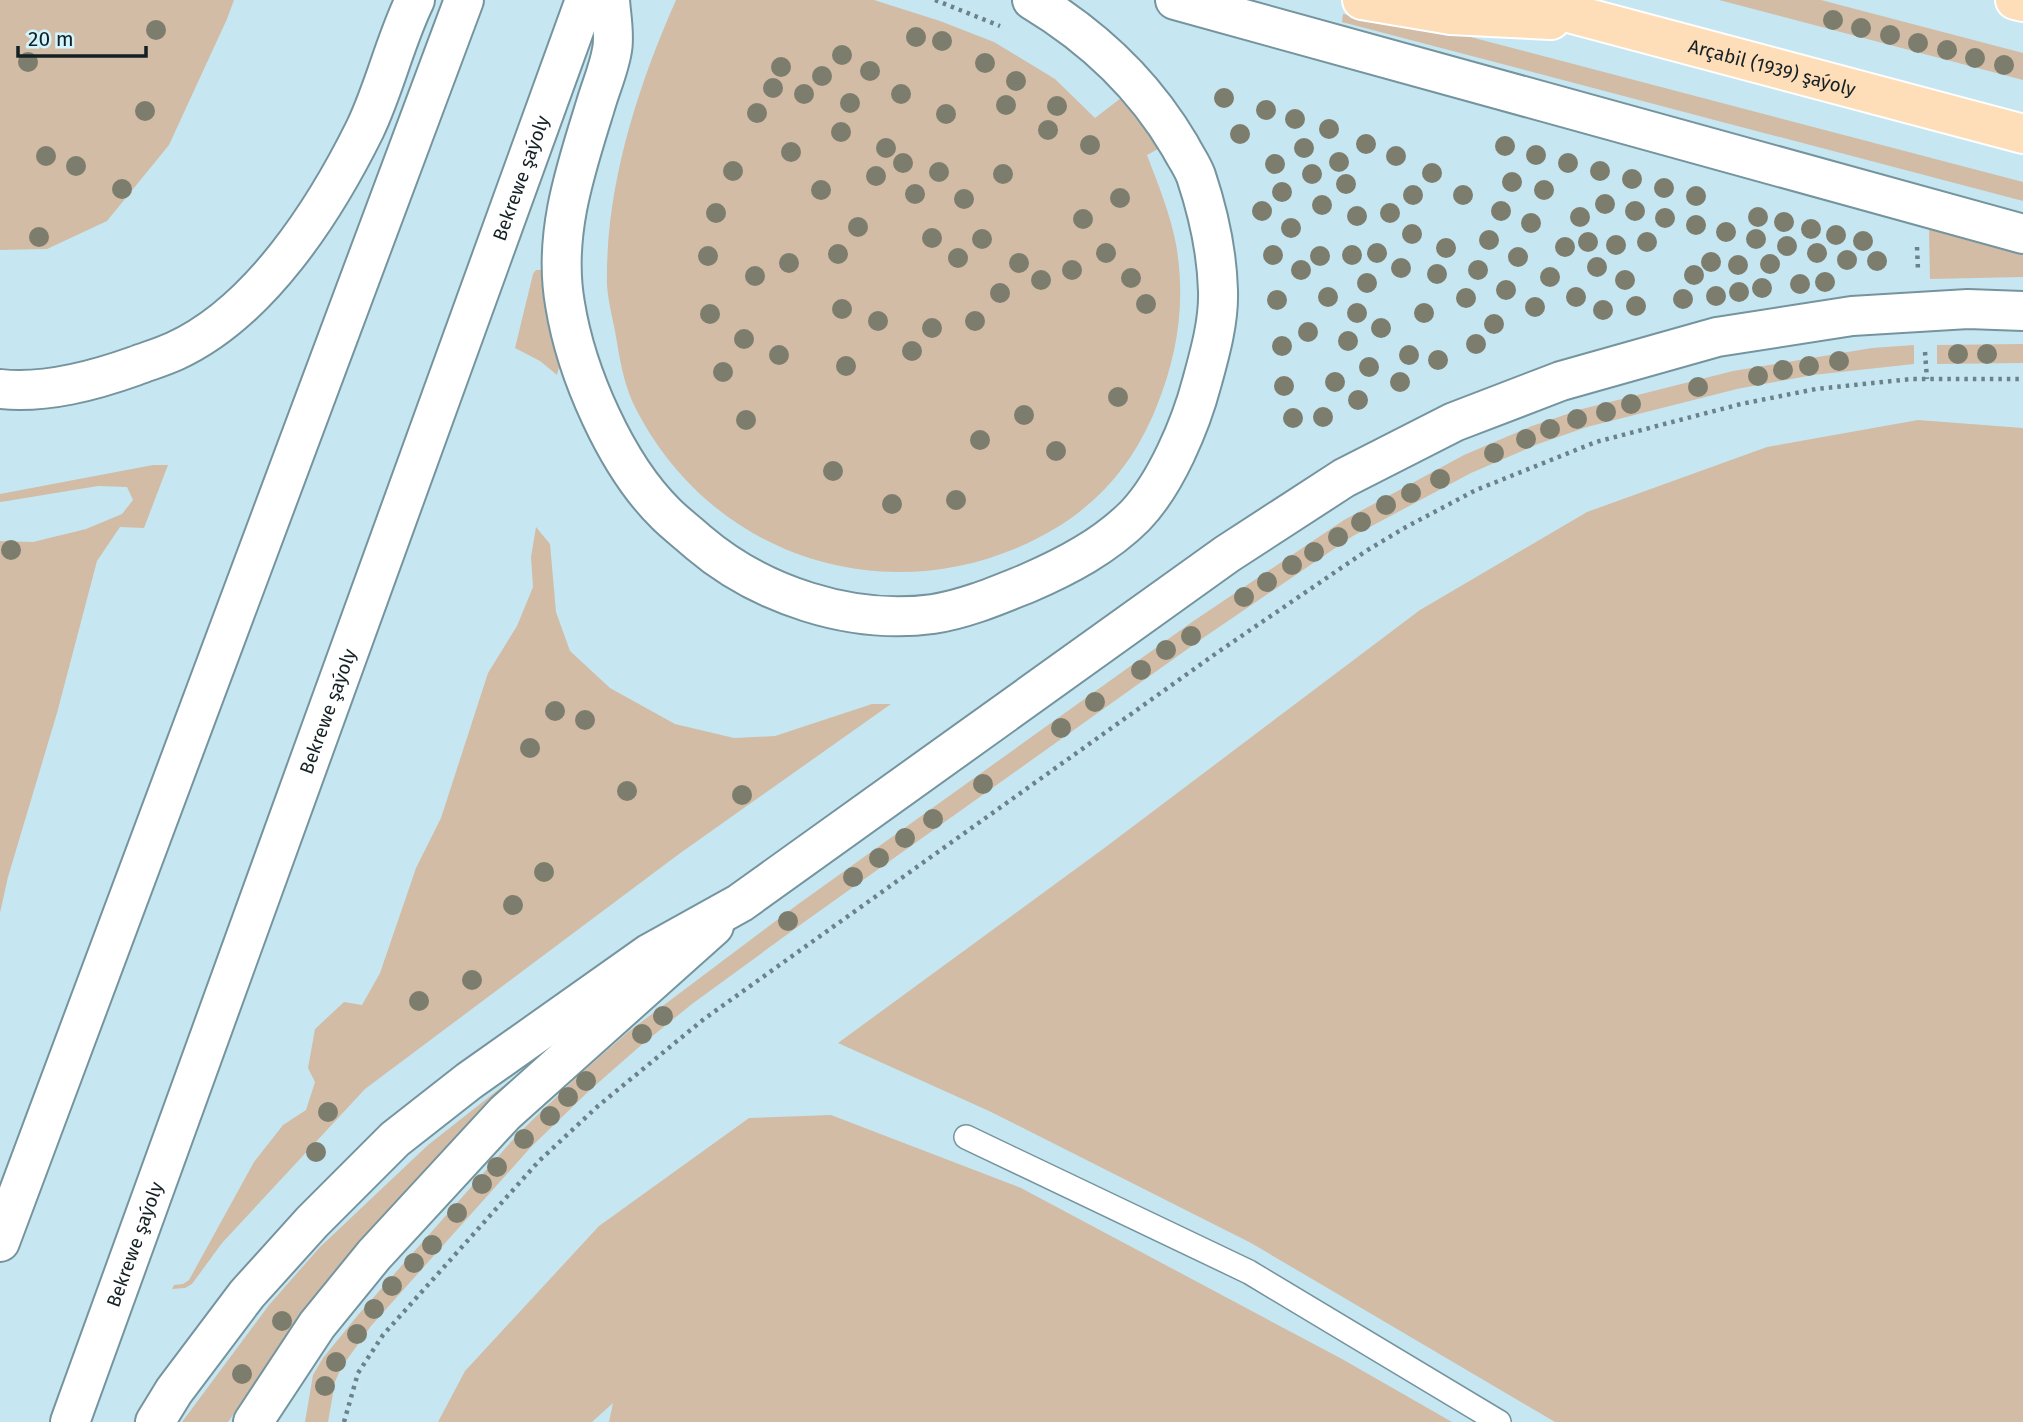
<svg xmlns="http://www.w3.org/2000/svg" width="2023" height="1422" font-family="'Fira Sans',sans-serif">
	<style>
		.green { fill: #d2bca5 }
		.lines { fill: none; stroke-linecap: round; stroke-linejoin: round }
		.lane-casing { stroke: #75949e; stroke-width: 26 }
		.street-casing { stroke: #75949e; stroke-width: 42 }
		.secondary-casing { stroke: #75949e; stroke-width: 42 }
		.primary-casing { stroke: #fff; stroke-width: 42 }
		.path { stroke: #6c828a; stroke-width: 4.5; stroke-dasharray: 3.5 5; stroke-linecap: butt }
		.lane { stroke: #fff; stroke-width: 23 }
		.street { stroke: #fff; stroke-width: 38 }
		.secondary { stroke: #fff; stroke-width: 38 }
		.primary { stroke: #feddb9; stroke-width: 38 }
		.tree { fill: #7d7d6e }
		.labels { text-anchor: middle; stroke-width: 7; stroke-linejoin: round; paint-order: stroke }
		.street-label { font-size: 19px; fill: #142024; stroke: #d3f5ff }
	</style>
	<rect width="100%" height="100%" fill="#c6e7f2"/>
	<path class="green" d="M0,0H234L227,19L169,145L107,221L47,249L0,250Z
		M676,0H874L940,21L994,42L1055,79L1095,118L1121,98L1144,124L1158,149L1147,155C1158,184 1170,213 1176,244C1186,301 1178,355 1156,408C1129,475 1084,519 1019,547C870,611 704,549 633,403C623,381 619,355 615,331C612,316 608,300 607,285C605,188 637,88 676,0Z
		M1719,0H1821L2023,53V80Z
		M1343,14L1459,34L2023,182V201L1342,22Z
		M1929,228L2023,250V277L1930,279Z
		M536,270H544L559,367L557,375L540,361L515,348L533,274Z
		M2023,344V363L1937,364V345Z
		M1914,345V364L1813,375L1737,389L1587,427L1538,444L1471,473L1353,536L1203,638L807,920L692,1004L639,1047L590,1090L531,1147L371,1326L341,1368L335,1382L328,1422H305L313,1375L323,1358L358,1315L518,1134L578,1076L628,1032L797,905L1192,622L1344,520L1464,455L1532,426L1582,409L1733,371L1872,348Z
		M1918,420L2023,428V1422H1555L1251,1243L989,1111L838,1043L1103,849L1420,610L1587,512L1767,447Z
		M153,465H168L144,528L120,527L97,561L57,713L8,877L0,913V541L33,542L86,529L122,514L133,500L127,487L98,486L7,501L0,502V494Z
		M536,527L550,544L556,612L570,651L610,688L675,724L734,738L775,736L872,704H891L679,854L365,1089L222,1243L192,1284L185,1288L172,1289L174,1285L183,1284L189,1280L254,1162L283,1125L306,1110L315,1082L308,1068L315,1029L344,1002L362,1005L380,973L416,868L441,818L488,673L517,626L533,587L531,557Z
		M503,1086L506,1088L278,1351L228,1422H182L269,1305L320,1247L428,1145Z
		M831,1115L1021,1188L1342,1359L1452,1422H609L613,1403L592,1422H438L465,1371L599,1226L749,1118Z"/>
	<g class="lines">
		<g class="lane-casing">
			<path id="lane" d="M966,1137L1249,1272L1499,1422"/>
		</g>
		<g class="street-casing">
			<path id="street" d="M253,1422L317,1325L374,1255L505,1113L714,926"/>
		</g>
		<g class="secondary-casing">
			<g id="secondary">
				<path d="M610,0C611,16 615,35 612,50C609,69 600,89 595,107C575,171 553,236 565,304C576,373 616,465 666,514C676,524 687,532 698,542C760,595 851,625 933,614C966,609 998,595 1028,583C1067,566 1105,546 1135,516C1166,484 1191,424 1202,382C1210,353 1219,321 1218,291C1217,252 1208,212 1196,176C1192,165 1185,156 1180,146C1144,85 1092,36 1032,0"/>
				<path d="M1175,0L2023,234"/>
				<path d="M0,389C45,394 93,381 135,366C148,361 162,357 175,351C260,312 325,210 365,129C385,87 395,41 415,0"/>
				<path d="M0,1242L464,0"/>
				<path id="s1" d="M70,1422L585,0"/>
				<path d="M155,1422L174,1391L247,1294L312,1222L395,1139L469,1081L650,953L740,903L1227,554L1344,478L1454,422L1561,381L1717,337L1852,316L1968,309L2023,311"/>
			</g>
		</g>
		<g class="primary-casing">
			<g id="primary">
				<path d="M1362,0L1451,15L1551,20"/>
				<path id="s2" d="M1520,0L2023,134"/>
				<path d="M2015,0L2023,2"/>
			</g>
		</g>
		<path class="path" d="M935,0L1000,26
			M1917,247L1918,270
			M1925,352L1927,379
			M344,1422L358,1373L383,1335L539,1161L598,1106L704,1019L1218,652L1366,551L1406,527L1476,490L1596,442L1653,427L1741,404L1816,389L1911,379H2023"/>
		<use href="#lane" class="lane"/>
		<use href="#street" class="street"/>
		<use href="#secondary" class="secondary"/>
		<use href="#primary" class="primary"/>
	</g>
	<g class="tree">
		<circle cx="1833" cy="20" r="10"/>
		<circle cx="1861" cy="28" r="10"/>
		<circle cx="156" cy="30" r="10"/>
		<circle cx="1890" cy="35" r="10"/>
		<circle cx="916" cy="37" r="10"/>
		<circle cx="942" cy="41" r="10"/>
		<circle cx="1918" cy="43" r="10"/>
		<circle cx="1947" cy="50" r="10"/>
		<circle cx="842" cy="55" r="10"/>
		<circle cx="1975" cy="58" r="10"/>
		<circle cx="28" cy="62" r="10"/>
		<circle cx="985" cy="63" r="10"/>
		<circle cx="2004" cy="65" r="10"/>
		<circle cx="781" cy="67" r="10"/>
		<circle cx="870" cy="71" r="10"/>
		<circle cx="822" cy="76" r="10"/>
		<circle cx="1016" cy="81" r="10"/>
		<circle cx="773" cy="88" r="10"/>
		<circle cx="804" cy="94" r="10"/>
		<circle cx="901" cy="94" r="10"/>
		<circle cx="1224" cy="98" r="10"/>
		<circle cx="850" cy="103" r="10"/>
		<circle cx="1006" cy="105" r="10"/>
		<circle cx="1057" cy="106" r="10"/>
		<circle cx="1266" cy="110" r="10"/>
		<circle cx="145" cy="111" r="10"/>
		<circle cx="757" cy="113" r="10"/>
		<circle cx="946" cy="114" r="10"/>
		<circle cx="1295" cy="119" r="10"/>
		<circle cx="1329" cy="129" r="10"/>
		<circle cx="1048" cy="130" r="10"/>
		<circle cx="841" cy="132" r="10"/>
		<circle cx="1240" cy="134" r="10"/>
		<circle cx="1366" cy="144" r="10"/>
		<circle cx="1090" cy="145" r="10"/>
		<circle cx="1505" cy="146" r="10"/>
		<circle cx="886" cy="148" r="10"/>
		<circle cx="1304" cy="148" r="10"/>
		<circle cx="791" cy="152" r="10"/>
		<circle cx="1536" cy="155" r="10"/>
		<circle cx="46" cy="156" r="10"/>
		<circle cx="1396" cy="156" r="10"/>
		<circle cx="1339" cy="162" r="10"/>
		<circle cx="903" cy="163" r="10"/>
		<circle cx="1568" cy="163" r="10"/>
		<circle cx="1275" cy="164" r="10"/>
		<circle cx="76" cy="166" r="10"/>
		<circle cx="733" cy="171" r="10"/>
		<circle cx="1600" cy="171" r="10"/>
		<circle cx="939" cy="172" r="10"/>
		<circle cx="1432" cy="173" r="10"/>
		<circle cx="1003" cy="174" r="10"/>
		<circle cx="1312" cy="174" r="10"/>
		<circle cx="876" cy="176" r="10"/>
		<circle cx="1632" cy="179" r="10"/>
		<circle cx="1512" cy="182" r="10"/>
		<circle cx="1346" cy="184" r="10"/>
		<circle cx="1664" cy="188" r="10"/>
		<circle cx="122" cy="189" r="10"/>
		<circle cx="821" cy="190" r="10"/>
		<circle cx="1544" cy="190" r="10"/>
		<circle cx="1282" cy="192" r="10"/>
		<circle cx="915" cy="194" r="10"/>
		<circle cx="1413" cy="195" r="10"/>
		<circle cx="1463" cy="195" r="10"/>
		<circle cx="1696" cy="196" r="10"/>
		<circle cx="1120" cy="198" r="10"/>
		<circle cx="964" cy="199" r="10"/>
		<circle cx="1605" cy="204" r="10"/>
		<circle cx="1322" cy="205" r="10"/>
		<circle cx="1262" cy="211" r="10"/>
		<circle cx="1501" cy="211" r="10"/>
		<circle cx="1635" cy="211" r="10"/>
		<circle cx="716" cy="213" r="10"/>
		<circle cx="1390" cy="213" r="10"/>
		<circle cx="1357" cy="216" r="10"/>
		<circle cx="1580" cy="217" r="10"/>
		<circle cx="1758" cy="217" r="10"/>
		<circle cx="1665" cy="218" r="10"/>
		<circle cx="1083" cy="219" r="10"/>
		<circle cx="1784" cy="222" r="10"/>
		<circle cx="1531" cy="223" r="10"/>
		<circle cx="1696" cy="225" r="10"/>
		<circle cx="858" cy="227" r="10"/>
		<circle cx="1291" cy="228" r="10"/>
		<circle cx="1811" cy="229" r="10"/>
		<circle cx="1726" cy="232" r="10"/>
		<circle cx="1412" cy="234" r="10"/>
		<circle cx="1836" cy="235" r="10"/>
		<circle cx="39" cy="237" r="10"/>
		<circle cx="932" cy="238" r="10"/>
		<circle cx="982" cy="239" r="10"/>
		<circle cx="1756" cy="239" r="10"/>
		<circle cx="1489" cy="240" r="10"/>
		<circle cx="1863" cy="241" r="10"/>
		<circle cx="1588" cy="242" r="10"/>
		<circle cx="1647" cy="242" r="10"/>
		<circle cx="1616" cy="245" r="10"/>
		<circle cx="1787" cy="246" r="10"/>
		<circle cx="1565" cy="247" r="10"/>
		<circle cx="1446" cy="248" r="10"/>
		<circle cx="1106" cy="253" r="10"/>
		<circle cx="1377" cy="253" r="10"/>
		<circle cx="1817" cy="253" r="10"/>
		<circle cx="838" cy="254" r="10"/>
		<circle cx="1273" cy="255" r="10"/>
		<circle cx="1352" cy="255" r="10"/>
		<circle cx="708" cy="256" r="10"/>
		<circle cx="1320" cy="256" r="10"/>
		<circle cx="1518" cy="257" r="10"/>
		<circle cx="958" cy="258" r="10"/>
		<circle cx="1847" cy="260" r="10"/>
		<circle cx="1877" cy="261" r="10"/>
		<circle cx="1711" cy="262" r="10"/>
		<circle cx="789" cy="263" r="10"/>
		<circle cx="1019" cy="263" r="10"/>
		<circle cx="1770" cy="264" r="10"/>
		<circle cx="1738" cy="265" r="10"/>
		<circle cx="1597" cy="267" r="10"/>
		<circle cx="1401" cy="268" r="10"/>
		<circle cx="1072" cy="270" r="10"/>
		<circle cx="1301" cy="270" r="10"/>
		<circle cx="1478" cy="270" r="10"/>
		<circle cx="1437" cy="274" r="10"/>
		<circle cx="1694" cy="275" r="10"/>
		<circle cx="755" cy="276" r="10"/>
		<circle cx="1550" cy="277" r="10"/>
		<circle cx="1131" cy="278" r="10"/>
		<circle cx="1041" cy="280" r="10"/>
		<circle cx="1625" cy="280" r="10"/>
		<circle cx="1825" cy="282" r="10"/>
		<circle cx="1367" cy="283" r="10"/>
		<circle cx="1800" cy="284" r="10"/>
		<circle cx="1762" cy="288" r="10"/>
		<circle cx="1506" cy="290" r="10"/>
		<circle cx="1739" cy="292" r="10"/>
		<circle cx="1000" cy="293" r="10"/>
		<circle cx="1716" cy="296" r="10"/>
		<circle cx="1328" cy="297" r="10"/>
		<circle cx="1576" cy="297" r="10"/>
		<circle cx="1466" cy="298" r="10"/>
		<circle cx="1683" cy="299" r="10"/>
		<circle cx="1277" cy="300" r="10"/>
		<circle cx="1146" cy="304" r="10"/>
		<circle cx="1636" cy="306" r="10"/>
		<circle cx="1535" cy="307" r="10"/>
		<circle cx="842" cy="309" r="10"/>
		<circle cx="1603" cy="310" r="10"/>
		<circle cx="1357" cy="313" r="10"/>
		<circle cx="1424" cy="313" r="10"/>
		<circle cx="710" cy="314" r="10"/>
		<circle cx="878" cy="321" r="10"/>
		<circle cx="975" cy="321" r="10"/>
		<circle cx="1494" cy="324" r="10"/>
		<circle cx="932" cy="328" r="10"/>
		<circle cx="1381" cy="328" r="10"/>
		<circle cx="1308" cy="332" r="10"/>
		<circle cx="744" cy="339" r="10"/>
		<circle cx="1348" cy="341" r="10"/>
		<circle cx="1476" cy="344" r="10"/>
		<circle cx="1282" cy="346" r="10"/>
		<circle cx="912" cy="351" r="10"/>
		<circle cx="1958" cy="354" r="10"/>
		<circle cx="1987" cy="354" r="10"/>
		<circle cx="779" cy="355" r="10"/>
		<circle cx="1409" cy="355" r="10"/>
		<circle cx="1438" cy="360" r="10"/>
		<circle cx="1839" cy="361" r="10"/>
		<circle cx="846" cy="366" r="10"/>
		<circle cx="1809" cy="366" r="10"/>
		<circle cx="1369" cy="367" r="10"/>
		<circle cx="1783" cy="370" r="10"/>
		<circle cx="723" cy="372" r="10"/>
		<circle cx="1758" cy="376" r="10"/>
		<circle cx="1335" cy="382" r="10"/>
		<circle cx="1400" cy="382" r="10"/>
		<circle cx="1284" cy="386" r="10"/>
		<circle cx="1698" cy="387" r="10"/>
		<circle cx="1118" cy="397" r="10"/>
		<circle cx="1358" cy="400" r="10"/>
		<circle cx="1631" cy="404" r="10"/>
		<circle cx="1606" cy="412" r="10"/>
		<circle cx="1024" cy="415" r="10"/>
		<circle cx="1323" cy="417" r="10"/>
		<circle cx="1293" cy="418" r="10"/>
		<circle cx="1577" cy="419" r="10"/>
		<circle cx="746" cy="420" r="10"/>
		<circle cx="1550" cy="429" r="10"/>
		<circle cx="1526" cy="439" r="10"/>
		<circle cx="980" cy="440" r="10"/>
		<circle cx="1056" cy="451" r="10"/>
		<circle cx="1494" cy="453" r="10"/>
		<circle cx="833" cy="471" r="10"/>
		<circle cx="1440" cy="479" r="10"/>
		<circle cx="1411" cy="493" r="10"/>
		<circle cx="956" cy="500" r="10"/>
		<circle cx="892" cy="504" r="10"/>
		<circle cx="1386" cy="505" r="10"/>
		<circle cx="1361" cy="522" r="10"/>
		<circle cx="1338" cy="537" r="10"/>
		<circle cx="11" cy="550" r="10"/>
		<circle cx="1314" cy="552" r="10"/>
		<circle cx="1292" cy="565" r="10"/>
		<circle cx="1267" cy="582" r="10"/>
		<circle cx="1244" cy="597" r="10"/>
		<circle cx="1191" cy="636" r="10"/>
		<circle cx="1166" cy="650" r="10"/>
		<circle cx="1141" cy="670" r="10"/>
		<circle cx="1095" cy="702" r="10"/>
		<circle cx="555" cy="711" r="10"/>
		<circle cx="585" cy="720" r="10"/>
		<circle cx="1061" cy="728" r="10"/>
		<circle cx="530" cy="748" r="10"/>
		<circle cx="983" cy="784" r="10"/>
		<circle cx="627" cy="791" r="10"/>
		<circle cx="742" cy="795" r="10"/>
		<circle cx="933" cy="819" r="10"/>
		<circle cx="905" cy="838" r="10"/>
		<circle cx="879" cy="858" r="10"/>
		<circle cx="544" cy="872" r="10"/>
		<circle cx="853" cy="877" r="10"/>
		<circle cx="513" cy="905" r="10"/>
		<circle cx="788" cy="921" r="10"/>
		<circle cx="472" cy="980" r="10"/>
		<circle cx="419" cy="1001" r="10"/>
		<circle cx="663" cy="1016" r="10"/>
		<circle cx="642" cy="1034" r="10"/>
		<circle cx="586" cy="1081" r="10"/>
		<circle cx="568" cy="1097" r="10"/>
		<circle cx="328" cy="1112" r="10"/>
		<circle cx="550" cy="1116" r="10"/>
		<circle cx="524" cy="1139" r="10"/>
		<circle cx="316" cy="1152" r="10"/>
		<circle cx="497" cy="1167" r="10"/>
		<circle cx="482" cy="1184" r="10"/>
		<circle cx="457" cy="1213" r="10"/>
		<circle cx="432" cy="1245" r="10"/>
		<circle cx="414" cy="1263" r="10"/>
		<circle cx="392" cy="1286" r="10"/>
		<circle cx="374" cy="1309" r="10"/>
		<circle cx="282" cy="1321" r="10"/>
		<circle cx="357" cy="1334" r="10"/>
		<circle cx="336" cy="1362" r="10"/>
		<circle cx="242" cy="1374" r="10"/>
		<circle cx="325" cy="1386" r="10"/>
	</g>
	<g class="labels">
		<g class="street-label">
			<text dy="7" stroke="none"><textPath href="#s2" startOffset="261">Arçabil (1939) şaýoly</textPath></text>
			<text dy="7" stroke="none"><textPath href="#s1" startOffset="1323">Bekrewe şaýoly</textPath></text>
			<text dy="7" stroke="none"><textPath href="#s1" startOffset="756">Bekrewe şaýoly</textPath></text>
			<text dy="7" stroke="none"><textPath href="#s1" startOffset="189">Bekrewe şaýoly</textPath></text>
		</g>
	</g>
	<path d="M18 46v10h128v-10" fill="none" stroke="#142024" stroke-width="3.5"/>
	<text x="28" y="46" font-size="21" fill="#142024" stroke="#d3f5ff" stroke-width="5" paint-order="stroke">20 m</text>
</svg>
